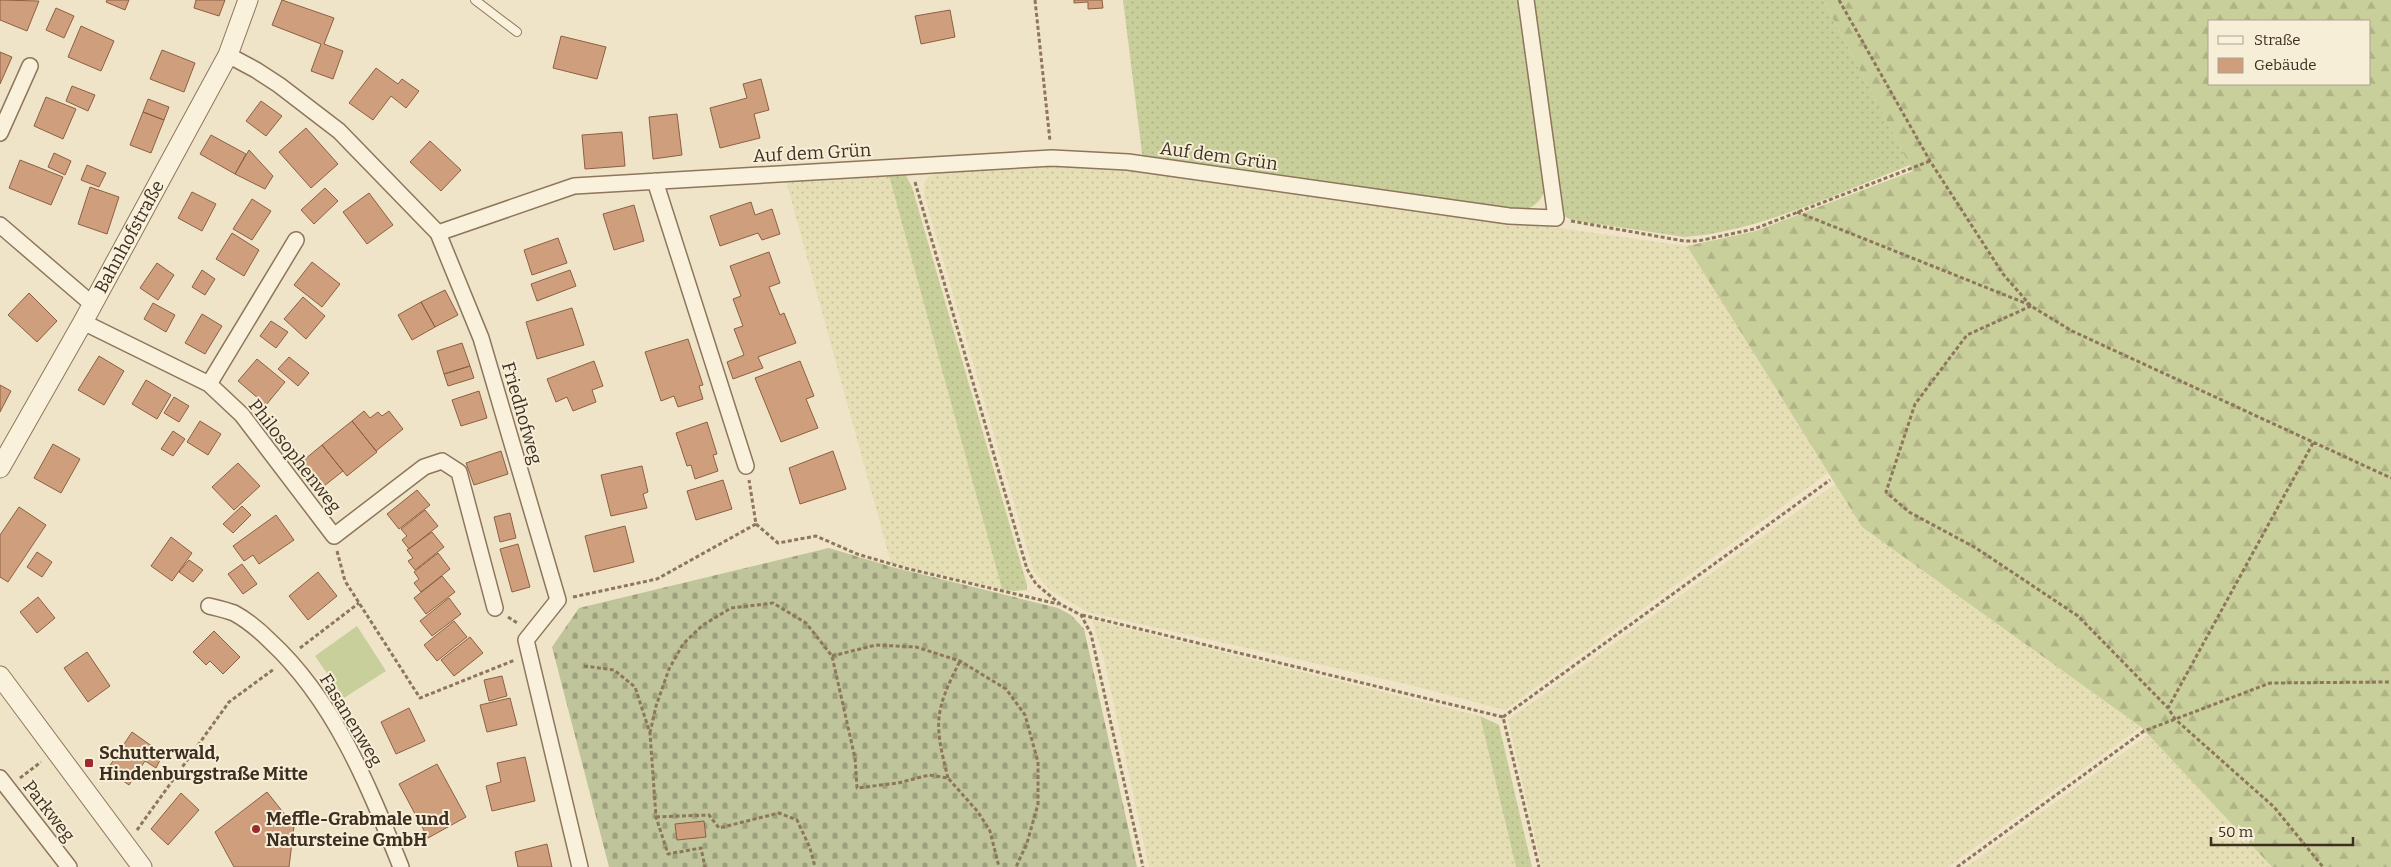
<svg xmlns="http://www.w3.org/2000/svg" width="2391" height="867" font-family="Bitter,serif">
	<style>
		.farmland { fill: url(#farmland-dots) }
		.grass { fill: url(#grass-dots) }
		.forest { fill: url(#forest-firs); fill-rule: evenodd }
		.cemetery { fill: url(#cemetery-stones) }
		.park { fill: #c9cf9b }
		.building { fill: #cf9f7d; stroke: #8d5f41 }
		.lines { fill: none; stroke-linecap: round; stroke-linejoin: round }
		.service-casing { stroke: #8d765c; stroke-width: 10 }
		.minor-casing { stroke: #8d765c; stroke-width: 18 }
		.tertiary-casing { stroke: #8d765c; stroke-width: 21 }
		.path { stroke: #8d765c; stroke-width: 3; stroke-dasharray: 4 2.5; stroke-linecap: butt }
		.service { stroke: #faf1dc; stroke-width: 8 }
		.minor { stroke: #faf1dc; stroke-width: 15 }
		.tertiary { stroke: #faf1dc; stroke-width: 19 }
		.poi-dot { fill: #9e2a2b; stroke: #f7eed8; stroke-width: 2 }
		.labels { text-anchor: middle; stroke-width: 4; stroke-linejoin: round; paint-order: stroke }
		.street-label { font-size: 18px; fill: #3d2e20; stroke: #f7eed8 }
		.poi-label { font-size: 18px; font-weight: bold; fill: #3d2e20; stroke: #f7eed8; text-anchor: start }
	</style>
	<defs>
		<pattern id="farmland-dots" width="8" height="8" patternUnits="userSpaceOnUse" patternTransform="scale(1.25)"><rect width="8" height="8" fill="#e6deb5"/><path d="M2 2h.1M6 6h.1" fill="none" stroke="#c6bf9b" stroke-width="1.8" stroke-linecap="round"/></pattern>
		<pattern id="grass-dots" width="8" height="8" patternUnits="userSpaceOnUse" patternTransform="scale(1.25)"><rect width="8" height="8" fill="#c9cf9b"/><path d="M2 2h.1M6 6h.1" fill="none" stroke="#aeb285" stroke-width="1.8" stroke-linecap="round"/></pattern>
		<pattern id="forest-firs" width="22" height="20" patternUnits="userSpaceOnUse" patternTransform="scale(1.25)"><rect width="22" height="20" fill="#c9cf9b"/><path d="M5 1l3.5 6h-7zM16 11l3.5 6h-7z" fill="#aeb285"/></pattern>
		<pattern id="cemetery-stones" width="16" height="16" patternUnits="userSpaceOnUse" patternTransform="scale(1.25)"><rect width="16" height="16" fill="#bfc49a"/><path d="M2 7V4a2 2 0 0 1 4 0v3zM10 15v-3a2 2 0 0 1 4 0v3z" fill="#9ca07d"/></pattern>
	</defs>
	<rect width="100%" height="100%" fill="#f0e4c8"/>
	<path class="farmland" d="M1068,164L1125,167L1687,246L1828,473L1505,710L1406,684L1087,612L1050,590L1034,572L924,194V184L930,175L938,171Z
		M888,172L950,396L1002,589L891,563L785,177Z
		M1835,484L1862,527L2141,727L1948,867H1542L1508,720Z
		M1092,620L1480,716L1516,867H1149L1104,659Z
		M2148,735L2272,867H1966Z"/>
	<path class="grass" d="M1123,0H1520L1545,187C1543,201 1533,208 1520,212L1143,161Z
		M1533,0H1823L1910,165C1841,192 1757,232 1684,237L1572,220L1564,216L1561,210Z
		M888,172L905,174L912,187L1027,585V590L1013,591L1002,589Z
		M1480,716L1499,725L1532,867H1516Z"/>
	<path class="forest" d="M1823,0H2391V867H2272L2141,727L1862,527L1687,246L1756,231L1913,171ZM2210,21H2370V84H2210Z"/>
	<path class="cemetery" d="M829,548L892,567L1058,608L1071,615L1084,629L1137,867H609L552,647L579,608Z"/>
	<path class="park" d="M357,626L386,671L344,698L315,656Z"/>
	<path class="building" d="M0,0L39,1L27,31L0,20Z
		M107,0H129L125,10L106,2Z
		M196,0H225L219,16L194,8Z
		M282,0L334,18L324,44L343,51L333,79L311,71L321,44L272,25Z
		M1074,0H1102L1103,8L1088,9V2L1074,3Z
		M56,8L74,16L64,38L46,30Z
		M950,10L955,37L921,44L915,16Z
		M81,26L114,41L101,71L68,57Z
		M561,36L606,47L597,79L553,68Z
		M162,50L195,63L184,92L150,79Z
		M0,52L12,57L0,84Z
		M376,68L398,84L402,79L419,91L406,108L391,96L373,120L349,103Z
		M761,79L769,110L754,114L760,138L720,148L710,108L747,98L743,84Z
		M72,86L95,95L88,111L66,101Z
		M46,97L76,109L63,139L34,126Z
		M148,99L169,107L164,120L143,112Z
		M261,101L282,116L266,136L246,121Z
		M143,112L164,120L151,153L130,145Z
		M677,114L682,155L653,159L649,117Z
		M306,128L338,164L311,188L279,152Z
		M622,132L625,166L585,169L582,135Z
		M211,135L246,154L235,174L200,154Z
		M430,141L461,170L441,191L410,162Z
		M249,150L273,176L265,189L235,174Z
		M54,153L71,161L65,175L48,167Z
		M20,160L63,177L51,205L9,188Z
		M87,165L106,173L99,187L81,180Z
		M90,187L119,197L107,234L78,224Z
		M325,188L338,201L314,224L301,210Z
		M192,192L216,204L202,231L178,218Z
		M369,193L393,225L367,244L343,212Z
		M252,199L271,211L252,240L233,229Z
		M751,202L755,215L772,209L780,234L762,240L758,233L720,246L710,216Z
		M634,205L644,241L614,250L603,214Z
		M232,233L259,250L244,276L216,259Z
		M558,238L567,263L532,275L524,250Z
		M769,252L780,283L769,287L780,315L784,313L796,343L758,357L763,368L733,379L727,362L744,355L734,329L743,326L733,299L741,296L730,266Z
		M312,262L340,284L322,307L294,285Z
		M157,263L174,275L158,300L140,288Z
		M202,270L215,279L205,295L192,287Z
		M570,270L576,286L537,301L531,284Z
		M445,290L458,315L435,327L421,302Z
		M29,293L57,321L37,342L8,315Z
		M303,297L325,316L306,339L284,319Z
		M421,302L435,327L412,340L398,315Z
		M153,303L175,315L166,332L144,319Z
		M572,308L584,345L537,359L526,322Z
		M202,314L222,326L205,354L185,343Z
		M271,321L288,332L276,348L260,336Z
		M688,339L703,385L699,386L703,399L678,407L674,396L661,401L645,352Z
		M462,343L470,366L444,374L437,351Z
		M99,356L124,371L104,405L78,390Z
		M289,357L309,373L298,386L278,369Z
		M257,359L285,382L266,405L238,381Z
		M594,361L603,386L592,390L596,402L573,411L567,397L556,402L547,379Z
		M800,361L814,396L806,399L818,428L781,442L755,378Z
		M470,366L474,378L448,386L444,374Z
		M146,380L171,395L157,419L132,404Z
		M0,385L11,391L0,412Z
		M479,391L487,418L461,426L452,400Z
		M174,397L189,406L179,422L164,413Z
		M364,411L370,418L378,412L382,416L389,411L403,429L376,451L352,421Z
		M200,421L221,434L208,455L187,442Z
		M352,421L377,452L347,476L322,445Z
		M707,422L717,454L713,455L718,471L695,479L691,465L687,466L676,433Z
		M173,431L185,439L173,456L161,449Z
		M53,444L80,459L61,493L34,478Z
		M322,445L343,471L319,490L299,464Z
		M501,451L508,474L474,485L466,463Z
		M833,451L846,489L800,504L789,468Z
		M238,463L260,486L234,510L212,487Z
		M642,466L648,492L643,494L647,508L611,516L601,475Z
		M723,480L732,509L696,520L687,491Z
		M417,490L430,505L399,529L387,514Z
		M242,506L251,515L233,533L223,524Z
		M19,507L46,525L8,582L0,577V535Z
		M425,510L438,526L409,549L402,540L407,536L401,529Z
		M510,513L516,538L500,542L494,517Z
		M276,515L294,540L259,564L253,555L244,561L233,546Z
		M625,526L634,562L594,572L585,536Z
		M432,532L444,547L415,570L408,561L413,558L407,550Z
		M171,537L192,553L172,581L151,566Z
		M518,544L530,587L512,592L500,549Z
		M37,552L52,562L42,577L27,567Z
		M438,553L450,569L421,592L414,583L419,579L414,572Z
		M189,560L203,570L193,582L179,572Z
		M242,564L257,584L243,594L228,574Z
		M318,572L337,596L308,620L289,596Z
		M442,576L455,592L426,614L414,598Z
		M38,597L55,618L37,633L20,612Z
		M449,598L461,614L432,636L420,621Z
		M454,621L467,637L437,661L424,645Z
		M214,631L240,657L223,674L210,661L206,665L193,652Z
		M470,637L483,653L454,676L441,660Z
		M87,652L110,686L88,702L64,668Z
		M502,676L507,696L489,701L484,680Z
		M510,698L517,725L487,732L480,705Z
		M409,708L425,741L396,754L381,722Z
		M132,732L163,754L156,768L145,761L129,785L107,770Z
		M525,757L535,801L492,811L486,786L501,782L497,763Z
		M437,764L466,817L428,838L399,784Z
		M267,792L294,826L289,867H234L215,832Z
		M181,793L199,810L168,845L151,829Z
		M704,821L706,837L677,840L675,824Z
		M547,844L552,867H518L515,852Z"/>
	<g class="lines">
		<g class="service-casing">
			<path id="service" d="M475,0L517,32"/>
		</g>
		<g class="minor-casing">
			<path id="minor" d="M228,55L256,70L279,85L339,131L438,233L481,338L558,600L526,640L580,867
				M0,133L30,66
				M655,181L746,466
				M0,225L92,304
				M438,233L574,186L1052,158L1128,162L1509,216L1556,218L1526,0
				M83,322L209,384L242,415L334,536L424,467L442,461L459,472L495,608
				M209,384L296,240
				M209,606C217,608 226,610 234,613C247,620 260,631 270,641C335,701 369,787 401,867
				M0,778L69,867"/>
		</g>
		<g class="tertiary-casing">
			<g id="tertiary">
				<path id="s1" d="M0,468L83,322L228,55L248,0"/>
				<path d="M0,676L142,867"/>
			</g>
		</g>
		<path class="path" d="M1035,0L1050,141
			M1839,0L1930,161L2003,274L2031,306L2072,331L2391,478
			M915,182L1027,569L1036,584L1060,604L1081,615L1091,634L1143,867
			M1797,212L2030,305
			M1571,221L1684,241H1698L1754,229L1930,161
			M2031,306L1967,335L1915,404L1886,492L1909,512L1976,548L2078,616L2168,708
			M2313,443L2168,708L2175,719L2274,807L2323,867
			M756,524L778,543L816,536L857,554L905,568L1058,604
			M337,551L345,581L420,698L515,660
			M573,597L657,579L756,524L749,480
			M1082,615L1503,717L1539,867
			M508,617L519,624
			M300,648L359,603
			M832,656L876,645L916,647L960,661L1006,689L1025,715L1038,762V804L1027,843L1016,867
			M584,666L614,670L635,687L650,733L656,817L668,854L701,848L705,867
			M1503,717L1830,480
			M650,733L656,706L669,669L683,644L703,625L731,608L773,603L806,623L832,656L855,758L857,788L898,783L929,775L948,778L978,812L990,831L999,867
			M20,778L41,762
			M948,778C934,723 934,712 960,661
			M656,817L709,815L719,828L779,813L797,820L810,848L815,867
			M137,830L229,702L274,669
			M1957,867L2144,731L2270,683L2391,682"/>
		<use href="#service" class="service"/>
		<use href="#minor" class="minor"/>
		<use href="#tertiary" class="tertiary"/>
	</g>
	<g class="poi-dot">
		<rect x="84" y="758" width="10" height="10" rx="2.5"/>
		<circle cx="256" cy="829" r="5"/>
	</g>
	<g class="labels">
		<g class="street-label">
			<text transform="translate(812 153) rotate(-3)" y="6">Auf dem Grün</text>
			<text transform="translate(1219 156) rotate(8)" y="6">Auf dem Grün</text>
			<text dy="6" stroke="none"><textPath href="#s1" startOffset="265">Bahnhofstraße</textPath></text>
			<text transform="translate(522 413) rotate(74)" y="6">Friedhofweg</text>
			<text transform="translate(295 456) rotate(52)" y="6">Philosophenweg</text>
			<text transform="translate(351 720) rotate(59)" y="6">Fasanenweg</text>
			<text transform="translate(49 811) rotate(52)" y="6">Parkweg</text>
		</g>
		<g class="poi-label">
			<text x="99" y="759">Schutterwald,<tspan x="99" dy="21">Hindenburgstraße Mitte</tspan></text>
			<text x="266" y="825">Meffle-Grabmale und<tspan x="266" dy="21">Natursteine GmbH</tspan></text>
		</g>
	</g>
	<rect x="2208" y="20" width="162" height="65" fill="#f7eed8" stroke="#ada18e"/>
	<rect x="2218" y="36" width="25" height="8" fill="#faf1dc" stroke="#ada18e"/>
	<text x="2254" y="45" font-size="15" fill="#3d2e20">Straße</text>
	<rect x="2218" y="58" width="25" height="15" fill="#cf9f7d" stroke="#ada18e"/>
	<text x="2254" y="70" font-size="15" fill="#3d2e20">Gebäude</text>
	<path d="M2211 837v8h142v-8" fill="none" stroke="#3d2e20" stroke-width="2.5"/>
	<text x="2218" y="837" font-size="15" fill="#3d2e20" stroke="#f7eed8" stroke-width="4" paint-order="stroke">50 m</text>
</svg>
